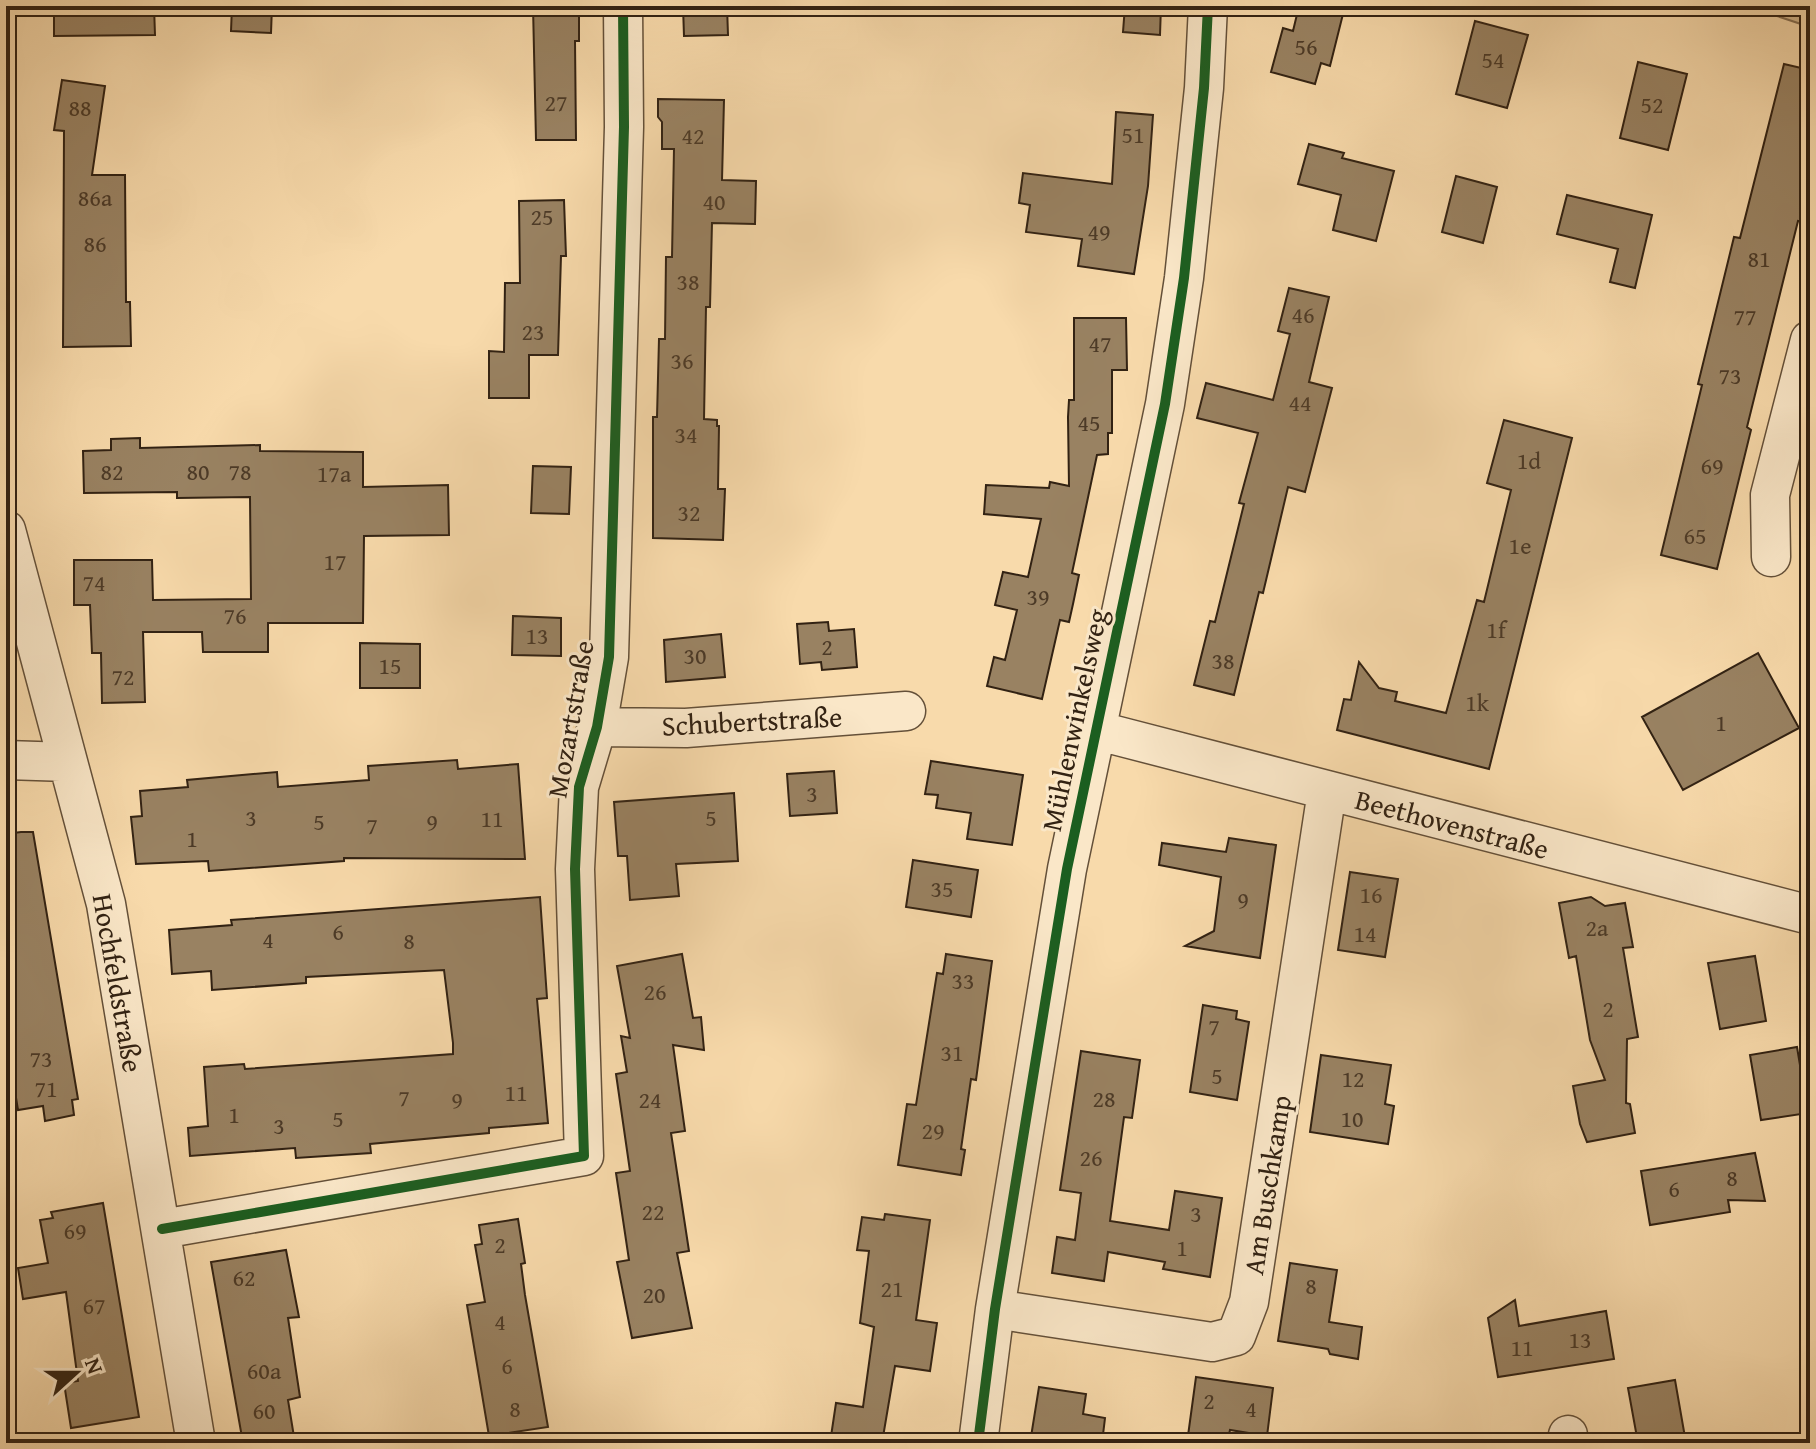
<svg xmlns="http://www.w3.org/2000/svg" width="1816" height="1449" font-family="'Gentium Book Plus',serif">
	<style>
		.green { fill: #d6bb91; stroke: #846e52; stroke-width: 2 }
		.building { fill: #998262; stroke: #322213; stroke-width: 2 }
		.lines { fill: none; stroke-linecap: round; stroke-linejoin: round }
		.street-casing { stroke: #645039; stroke-width: 41 }
		.street { stroke: #fae7c8; stroke-width: 38 }
		.cycleway-casing { stroke: #fae7c8; stroke-width: 15 }
		.cycleway { stroke: #1b5e20; stroke-width: 10 }
		.labels { text-anchor: middle; stroke-width: 6; stroke-linejoin: round; paint-order: stroke }
		.number-label { font-size: 24px; fill: #4c3a27 }
		.street-label { font-size: 28px; fill: #322213; stroke: #fae7c8 }
	</style>
	<rect width="100%" height="100%" fill="#f8daab"/>
	<filter id="stains"><feTurbulence type="fractalNoise" baseFrequency=".0025" numOctaves="4"/><feColorMatrix values="0 0 0 0 .2 0 0 0 0 .09 0 0 0 0 .02 0 0 0 .5 -.17"/></filter>
	<radialGradient id="worn" r=".72"><stop offset=".6" stop-color="#630" stop-opacity="0"/><stop offset="1" stop-color="#630" stop-opacity=".3"/></radialGradient>
	<path class="green" d="M1759,6H1810V27L1768,13Z"/>
	<path class="building" d="M54,6H154L155,35L54,36Z
		M232,6H272L271,33L231,31Z
		M533,6H579V41H575L576,140H536Z
		M683,6H727L728,35L684,36Z
		M1125,6H1161L1160,35L1123,32Z
		M1299,6H1345L1330,66L1321,63L1315,84L1271,72L1283,28L1293,31Z
		M1475,21L1528,35L1507,108L1456,94Z
		M1638,62L1687,74L1668,150L1620,138Z
		M1784,64L1810,70V196L1804,222L1798,221L1747,427L1751,430L1717,569L1661,555L1702,385L1698,384L1734,237L1740,238Z
		M62,80L105,86L92,175H125L126,302H130L131,346L63,347L64,131L54,130Z
		M658,99L724,100L722,180L756,181L755,224L712,223L710,307H706L704,419L717,420V426H719L718,489H725L723,540L653,538V417H657L659,339H665L666,257H672L674,149H662V122L658,117Z
		M1116,112L1153,115L1148,186L1134,274L1078,266L1082,239L1026,232L1030,205L1019,203L1023,173L1112,184Z
		M1309,144L1344,153L1342,158L1394,171L1376,241L1333,230L1341,195L1298,184Z
		M1456,176L1497,187L1483,243L1442,232Z
		M1567,195L1652,215L1635,288L1610,282L1618,249L1557,234Z
		M564,200L566,256H561L558,355H529V398H489V351L504,352L505,283H520L519,201Z
		M1289,288L1329,297L1309,382L1332,388L1305,492L1288,487L1263,593L1259,592L1234,695L1194,685L1210,621L1215,622L1244,504L1239,503L1258,433L1197,418L1206,383L1273,400L1290,334L1278,331Z
		M1074,318H1126L1127,370H1112V433H1108V454L1097,455L1072,573L1079,575L1073,604L1069,622L1060,620L1042,699L987,686L994,657L1005,660L1017,610L995,605L1003,572L1028,577L1041,519L984,514L986,485L1049,488L1050,482L1069,486L1068,417L1069,400H1074Z
		M1504,420L1572,438L1489,769L1337,730L1344,699L1351,700L1359,662L1379,688L1397,692L1395,701L1446,713L1477,600L1484,602L1511,490L1487,483Z
		M140,438V448L260,445V451L363,452V487L448,485L449,535L364,536L363,623H268V652H203L202,632H143L145,702L102,703L101,653H92L90,605H74V560H152L153,600L251,599L250,497L177,498V492L84,493L83,451L111,450V439Z
		M533,466L571,467L569,514L531,513Z
		M513,616L561,618V656L512,655Z
		M828,622L829,631L854,629L857,667L822,670L821,662L800,664L797,624Z
		M721,634L725,677L666,682L664,640Z
		M360,643L420,644V688H360Z
		M1758,653L1799,728L1683,790L1642,717Z
		M457,760L458,769L518,764L525,859L344,858V861L209,871L208,861L136,864L131,817L142,816L140,791L188,787L187,780L277,772L278,787L369,780L368,766Z
		M931,761L1023,775L1012,845L967,839L971,813L936,808L938,795L925,794Z
		M834,771L837,813L790,816L787,774Z
		M734,793L738,861L676,864L679,896L630,900L627,856H618L614,802Z
		M21,832H33L78,1099L72,1100L74,1115L45,1121L43,1106L18,1110L6,1037V834Z
		M1229,838L1276,845L1260,958L1185,946L1214,931L1221,877L1159,865L1162,843L1226,852Z
		M913,860L978,870L971,917L906,907Z
		M1350,872L1398,879L1385,957L1338,950Z
		M540,897L547,998L537,999L548,1123L489,1128V1133L370,1144L371,1153L296,1158L295,1148L190,1156L188,1128L208,1126L204,1067L244,1064L245,1069L453,1054V1043L444,970L306,977V983L212,990L211,971L172,974L169,930L232,925L231,920Z
		M1591,897L1605,906L1625,903L1633,947L1623,948L1638,1037L1627,1039L1626,1103L1630,1104L1635,1133L1587,1142L1580,1124L1573,1086L1605,1080L1590,1040L1576,956L1569,958L1559,903Z
		M682,954L693,1018L701,1017L704,1050L673,1045L685,1131L671,1133L689,1251L677,1253L692,1328L632,1338L617,1262L629,1260L616,1173L630,1171L616,1074L627,1072L621,1036L630,1038L617,966Z
		M946,954L992,961L976,1080L971,1079L961,1149L965,1150L961,1175L898,1165L907,1104L916,1105L937,973L943,974Z
		M1755,956L1766,1021L1720,1029L1708,963Z
		M1203,1005L1237,1011L1236,1019L1249,1022L1237,1100L1190,1092Z
		M1797,1047L1808,1113L1761,1120L1750,1055Z
		M1081,1051L1140,1060L1132,1118L1124,1117L1110,1221L1169,1230L1175,1191L1222,1198L1210,1277L1163,1269L1165,1262L1108,1252L1104,1281L1052,1273L1057,1237L1075,1240L1081,1193L1060,1190Z
		M1321,1055L1391,1065L1385,1104L1394,1106L1388,1144L1310,1132Z
		M1755,1153L1765,1201L1728,1200L1730,1212L1650,1225L1641,1171Z
		M103,1203L139,1417L71,1428L64,1383L78,1381L66,1292L23,1299L18,1268L48,1263L40,1220L53,1218L51,1212Z
		M885,1214L930,1220L916,1320L937,1323L930,1371L895,1366L882,1443H830L836,1403L863,1407L874,1327L860,1323L869,1251L857,1250L862,1217L884,1220Z
		M518,1219L525,1263L521,1264L525,1295L548,1427L489,1436L467,1305L485,1302L475,1245L482,1244L479,1225Z
		M286,1250L299,1317L288,1318L300,1397L288,1400L295,1443H243L211,1262Z
		M1290,1263L1337,1270L1329,1322L1362,1327L1358,1359L1330,1354L1328,1349L1278,1341Z
		M1515,1300L1519,1326L1606,1311L1614,1359L1498,1377L1488,1318Z
		M1196,1377L1273,1388L1267,1436L1230,1430L1227,1443H1187Z
		M1675,1380L1686,1443H1638L1628,1388Z
		M1039,1387L1086,1394L1083,1414L1105,1418L1102,1443H1030Z"/>
	<g class="lines">
		<g class="street-casing">
			<path id="street" d="M6,530L106,904L196,1443
				M1771,557L1770,495L1810,340
				M597,727L686,728L906,711
				M1095,730L1810,915
				M6,760L68,762
				M162,1229L584,1156L575,869L579,787L597,727L609,657L624,127L623,6
				M995,1309L1212,1342L1236,1336L1249,1302L1327,791
				M1568,1435L1569,1443
				M978,1443L995,1309L1067,869L1165,404L1184,278L1204,88L1208,6"/>
		</g>
		<use href="#street" class="street"/>
		<g class="cycleway-casing">
			<path id="cycleway" d="M162,1229L584,1156L575,869L579,787L597,727L609,657L624,127L623,6
				M978,1443L995,1309L1067,869L1165,404L1184,278L1204,88L1208,6"/>
		</g>
		<use href="#cycleway" class="cycleway"/>
	</g>
	<g class="labels">
		<g class="number-label">
			<text x="1306" y="55">56</text>
			<text x="1493" y="68">54</text>
			<text x="556" y="111">27</text>
			<text x="1652" y="113">52</text>
			<text x="80" y="116">88</text>
			<text x="1133" y="143">51</text>
			<text x="693" y="144">42</text>
			<text x="95" y="206">86a</text>
			<text x="714" y="210">40</text>
			<text x="542" y="225">25</text>
			<text x="1099" y="240">49</text>
			<text x="95" y="252">86</text>
			<text x="1759" y="267">81</text>
			<text x="688" y="290">38</text>
			<text x="1303" y="323">46</text>
			<text x="1745" y="325">77</text>
			<text x="533" y="340">23</text>
			<text x="1100" y="352">47</text>
			<text x="682" y="369">36</text>
			<text x="1730" y="384">73</text>
			<text x="1300" y="411">44</text>
			<text x="1089" y="431">45</text>
			<text x="686" y="443">34</text>
			<text x="1529" y="469">1d</text>
			<text x="1712" y="474">69</text>
			<text x="112" y="480">82</text>
			<text x="198" y="480">80</text>
			<text x="240" y="480">78</text>
			<text x="334" y="482">17a</text>
			<text x="689" y="521">32</text>
			<text x="1695" y="544">65</text>
			<text x="1520" y="554">1e</text>
			<text x="335" y="570">17</text>
			<text x="94" y="591">74</text>
			<text x="1038" y="605">39</text>
			<text x="235" y="624">76</text>
			<text x="1496" y="638">1f</text>
			<text x="537" y="644">13</text>
			<text x="827" y="655">2</text>
			<text x="695" y="664">30</text>
			<text x="1223" y="669">38</text>
			<text x="390" y="674">15</text>
			<text x="123" y="685">72</text>
			<text x="1477" y="711">1k</text>
			<text x="1721" y="731">1</text>
			<text x="812" y="802">3</text>
			<text x="251" y="826">3</text>
			<text x="711" y="826">5</text>
			<text x="492" y="827">11</text>
			<text x="319" y="830">5</text>
			<text x="432" y="830">9</text>
			<text x="372" y="834">7</text>
			<text x="192" y="847">1</text>
			<text x="942" y="897">35</text>
			<text x="1371" y="903">16</text>
			<text x="1243" y="908">9</text>
			<text x="1597" y="936">2a</text>
			<text x="338" y="940">6</text>
			<text x="1365" y="942">14</text>
			<text x="268" y="948">4</text>
			<text x="409" y="949">8</text>
			<text x="963" y="989">33</text>
			<text x="655" y="1000">26</text>
			<text x="1608" y="1017">2</text>
			<text x="1214" y="1035">7</text>
			<text x="952" y="1061">31</text>
			<text x="41" y="1067">73</text>
			<text x="1217" y="1084">5</text>
			<text x="1353" y="1087">12</text>
			<text x="46" y="1097">71</text>
			<text x="516" y="1101">11</text>
			<text x="404" y="1106">7</text>
			<text x="1104" y="1107">28</text>
			<text x="457" y="1108">9</text>
			<text x="650" y="1108">24</text>
			<text x="234" y="1123">1</text>
			<text x="338" y="1127">5</text>
			<text x="1352" y="1127">10</text>
			<text x="279" y="1134">3</text>
			<text x="933" y="1139">29</text>
			<text x="1091" y="1166">26</text>
			<text x="1732" y="1186">8</text>
			<text x="1674" y="1197">6</text>
			<text x="653" y="1220">22</text>
			<text x="1196" y="1222">3</text>
			<text x="75" y="1239">69</text>
			<text x="500" y="1253">2</text>
			<text x="1182" y="1256">1</text>
			<text x="244" y="1286">62</text>
			<text x="1311" y="1294">8</text>
			<text x="892" y="1297">21</text>
			<text x="654" y="1303">20</text>
			<text x="94" y="1314">67</text>
			<text x="500" y="1330">4</text>
			<text x="1580" y="1348">13</text>
			<text x="1522" y="1356">11</text>
			<text x="507" y="1374">6</text>
			<text x="264" y="1379">60a</text>
			<text x="1209" y="1409">2</text>
			<text x="515" y="1417">8</text>
			<text x="1251" y="1417">4</text>
			<text x="264" y="1419">60</text>
		</g>
		<g class="street-label">
			<text transform="translate(570 719) rotate(-80)" y="10">Mozartstraße</text>
			<text transform="translate(1074 720) rotate(-78)" y="10">Mühlenwinkelsweg</text>
			<text transform="translate(752 721) rotate(-3)" y="10">Schubertstraße</text>
			<text transform="translate(1452 824) rotate(15)" y="10">Beethovenstraße</text>
			<text transform="translate(118 983) rotate(80)" y="10">Hochfeldstraße</text>
			<text transform="translate(1267 1185) rotate(-81)" y="10">Am Buschkamp</text>
		</g>
	</g>
	<rect width="1816" height="1449" fill="none" stroke="#f8daab" stroke-width="32"/>
	<rect x="8" y="8" width="1800" height="1433" fill="none" stroke="#322213" stroke-width="4"/>
	<rect x="16" y="16" width="1784" height="1417" fill="none" stroke="#322213" stroke-width="2"/>
	<g transform="translate(76 1373) rotate(69)" stroke="#fae7c8" stroke-width="6" paint-order="stroke">
	<path d="M0-6L14 30L0 20L-14 30Z" fill="#322213"/>
	<text y="-12" font-size="22" font-weight="bold" text-anchor="middle" fill="#322213">N</text>
	</g>
	<rect width="100%" height="100%" filter="url(#stains)"/>
	<rect width="100%" height="100%" fill="url(#worn)"/>
</svg>
